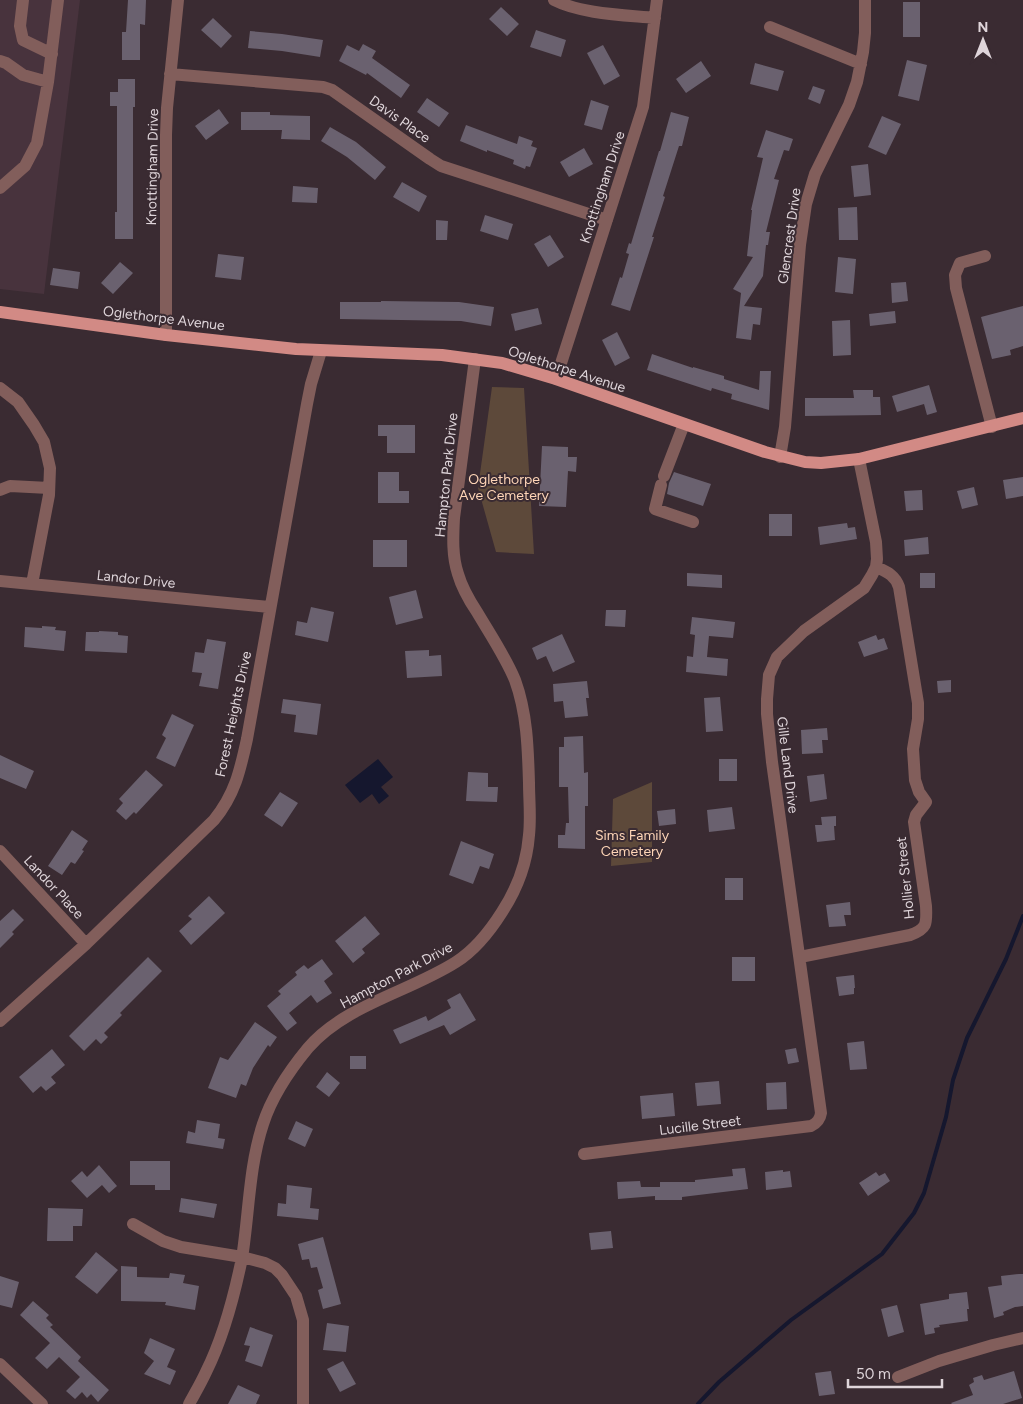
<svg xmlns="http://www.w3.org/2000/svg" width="1023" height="1404" font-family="Figtree,sans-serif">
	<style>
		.built { fill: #48333d }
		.green { fill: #5d493a }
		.water { fill: #15172e }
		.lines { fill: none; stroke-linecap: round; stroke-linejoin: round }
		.stream { stroke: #15172e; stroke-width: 4 }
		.building { fill: #6a616f }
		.minor { stroke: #825e5b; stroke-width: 12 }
		.major { stroke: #d28a85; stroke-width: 12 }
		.labels { text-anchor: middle; stroke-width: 4; stroke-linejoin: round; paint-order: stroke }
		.street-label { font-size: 14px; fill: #dfd5da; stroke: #3a2b32 }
		.park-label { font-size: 14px; fill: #fed5b7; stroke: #3a2b32 }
	</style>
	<rect width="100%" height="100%" fill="#3a2b32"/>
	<path class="built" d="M0,0H80L44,294L0,289Z"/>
	<path class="green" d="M492,387L524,388L534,554L496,552L478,488Z
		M652,782V862L611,866L613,799Z"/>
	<path class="water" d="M378,759L393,777L381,787L389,796L379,804L372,794L360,803L345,785Z"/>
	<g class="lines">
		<path class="stream" d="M698,1404L719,1382L791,1320L882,1254L914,1213L924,1193L946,1117L953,1080L967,1038L1006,959L1023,916"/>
	</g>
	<path class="building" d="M128,0H146L145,25L140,24V60H122V32H126Z
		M903,2H920V37H903Z
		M501,7L519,24L507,36L489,19Z
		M213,18L232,36L221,48L201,30Z
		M536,30L566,40L561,57L530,47Z
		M250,31L282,34L323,40L320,57L282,51L248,48Z
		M363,44L376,51L372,58L410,85L401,98L367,73L366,75L339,61L347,45L359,51Z
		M603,45L620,76L604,85L587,53Z
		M907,60L927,65L919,101L898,96Z
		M701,61L711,76L686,93L676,79Z
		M755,63L784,71L778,91L750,84Z
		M118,79H135V107H133V239H115V212H117V106H110V92H118Z
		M813,86L825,90L820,104L808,99Z
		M427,98L449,113L439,127L417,112Z
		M591,100L609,106L602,130L584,125Z
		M219,109L229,123L206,140L195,126Z
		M241,112H270V115L310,116V140L281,139L282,130H241Z
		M671,112L689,117L682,146H679L663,196L665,197L652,237H654L630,311L611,305L620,277L622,278L629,254L626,253L629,243L631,244L659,151H660Z
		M882,116L901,124L886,155L868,147Z
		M466,125L517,144L519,136L533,141L531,146L537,148L530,167L526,166L525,169L513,164L514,160L487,150V152L460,141Z
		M330,127L356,142L386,167L375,180L347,157L321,141Z
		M766,130L793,139L789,151L784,150L774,179L779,180L766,232H770L768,245H766L763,276L744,306L762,308L760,325L753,324L751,340L736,338L741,293L733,289L753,257L747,256L752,210H751L763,158L757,157Z
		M584,148L593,164L569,177L560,162Z
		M868,164L871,195L854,197L851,166Z
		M402,182L427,196L419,212L393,197Z
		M293,186L318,188L317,203L292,202Z
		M857,207L858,240H839L838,208Z
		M485,215L513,224L508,240L480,231Z
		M436,220L448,221L447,240H436Z
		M550,235L564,257L548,267L534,244Z
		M218,254L244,257L241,280L215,277Z
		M838,257L856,259L853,294L835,292Z
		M120,262L133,273L113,294L101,283Z
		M53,268L80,272L78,289L50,285Z
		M906,282L908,301L892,303L891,283Z
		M381,301L459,302L494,307L491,326L461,321L340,319V302H381Z
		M1023,306V346L1010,350L1011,355L992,359L981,317Z
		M538,308L542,324L515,331L511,314Z
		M895,311L896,323L870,326L869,314Z
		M850,320L851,355L833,356L832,321Z
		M617,332L630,358L615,366L602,340Z
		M652,354L693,368V367L724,376V379L759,390L760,371H771L769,410L731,399L732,394L712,388L711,391L647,370Z
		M929,385L937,412L927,415L924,404L897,412L892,396Z
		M853,390H873V397H880L881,415L805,416V398H854Z
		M378,425H415V453H387V436H378Z
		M542,446L568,447V457H577L576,472L568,471L566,507L539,506Z
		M378,472H399V491H409V503H378Z
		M674,472L711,484L703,506L667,494L669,483Z
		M1023,477V496L1006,499L1003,480Z
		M974,487L978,505L962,509L957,491Z
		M922,490L923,510L906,511L904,491Z
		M769,514H792V536H769Z
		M847,523L848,528L855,527L857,539L820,545L818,527Z
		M928,537L929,554L905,556L904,540Z
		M373,540H407V567H373Z
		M687,573L722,575V588L687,586Z
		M920,573H935V588H920Z
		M416,590L423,618L396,625L389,597Z
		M311,607L334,612L328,642L295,635L297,621L307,623Z
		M606,610H626L625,627L605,626Z
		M692,617L735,622L733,638L709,636L707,657L728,659L727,676L686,672L687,656L693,657L695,635L690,634Z
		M42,626L56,627L55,630L66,631L64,651L24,647L25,627L42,628Z
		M99,631L118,632V635L128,636L127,653L85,651L86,632H99Z
		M562,634L575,662L553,672L546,656L537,660L532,648Z
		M876,635L878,640L884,638L888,649L864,657L858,642Z
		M207,639L226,642L218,689L199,686L202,673L192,672L195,652L204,653Z
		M429,650V656L441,655L442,676L407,678L405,651Z
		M951,680V692L938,693L937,681Z
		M587,681L589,698H586L588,716L565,718L563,701L554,702L553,684Z
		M720,697L723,731L706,732L704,698Z
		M283,699L321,704L317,735L294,732L296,715L281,713Z
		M172,714L194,725L175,767L156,758L166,738L162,735Z
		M827,728L828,740H822L823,753L802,754L801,730Z
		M583,736L584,773L588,772V806H585V849L558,848V835H565L566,823H569L568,787H559V747H564V737Z
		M0,755L34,771L26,789L0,778Z
		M719,759H737V781H719Z
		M146,770L163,785L136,814L134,812L126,820L116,811L123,803L119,799Z
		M468,772L488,773V787H498L497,802L466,801Z
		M824,774L827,799L810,802L807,776Z
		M280,792L298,803L282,827L264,815Z
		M732,807L735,829L709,832L707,810Z
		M675,809L676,824L659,826L657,811Z
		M836,816V826H834L835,840L817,842L815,825H822L821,817Z
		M72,830L88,841L82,850L84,851L75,864L71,862L62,875L48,866Z
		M461,841L494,854L489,869L480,866L473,884L449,875Z
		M725,878H743V900H725Z
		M209,896L225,913L191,945L179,931L192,919L188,916Z
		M850,902L851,915H844L846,926L829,927L826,905Z
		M13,909L24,920L12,932L14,934L0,948V921Z
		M365,916L380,934L362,949L365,953L353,963L335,941Z
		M148,957L162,971L120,1013L122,1015L104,1033L108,1037L101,1044L96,1039L84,1051L69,1036Z
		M732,957H755V981H732Z
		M322,959L333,974L324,981L332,993L317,1003L311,995L289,1013L297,1023L287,1031L267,1006L281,994L278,991L297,975L295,972L304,965L308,969Z
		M854,975L855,988H854V994L839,996L836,977Z
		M460,993L476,1020L450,1035L444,1025L400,1044L393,1030L426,1016L428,1021L451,1008L447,1000Z
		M255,1022L277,1037L270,1047L268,1045L253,1068L246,1086L241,1084L236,1098L208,1088L220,1057L228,1060Z
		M864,1041L867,1069L850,1070L847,1043Z
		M796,1048L799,1062L788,1064L785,1050Z
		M52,1049L65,1065L51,1077L56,1083L46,1091L41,1086L33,1093L19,1077Z
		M350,1056H366V1069H350Z
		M327,1072L340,1083L329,1097L316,1087Z
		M719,1081L721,1104L697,1106L695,1083Z
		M786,1082L787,1109L767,1110L766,1083Z
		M673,1093L675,1116L642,1119L640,1096Z
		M197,1120L220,1124L218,1138L225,1139L223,1149L186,1143L188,1131L195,1133Z
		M296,1121L313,1129L305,1147L288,1139Z
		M130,1161H170V1190H155V1185H130Z
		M99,1165L117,1186L109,1193L102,1185L87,1198L71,1181L82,1171L87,1177Z
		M745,1168L748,1189L682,1197V1200H655V1196L618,1199L617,1182L640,1181L641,1187H660V1182H695V1180L733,1176L732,1169Z
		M783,1170V1172L790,1171L792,1187L766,1190L765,1172Z
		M876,1172L879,1176L885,1173L890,1181L868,1196L859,1183Z
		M287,1185L312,1188L310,1208L319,1209L318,1220L277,1216L278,1203L286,1204Z
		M181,1198L217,1204L214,1218L179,1212Z
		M48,1208L83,1209L82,1226H73V1241H47Z
		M611,1231L613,1248L591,1250L589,1233Z
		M323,1237L341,1304L323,1309L318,1290L323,1288L317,1267L311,1268L309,1259L302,1260L298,1244Z
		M96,1252L118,1270L97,1294L75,1277Z
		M121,1266L137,1267V1277L169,1278L170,1273L185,1275L183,1283L199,1286L195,1310L165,1305L166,1302L121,1301Z
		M1019,1274H1023V1306L1015,1307L1003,1312L1004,1315L994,1318L988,1287L1002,1285L1001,1276Z
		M0,1276L19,1282L12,1308L0,1305Z
		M967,1292L969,1309H967L968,1321L939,1325L940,1327L934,1328L935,1333L925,1335L920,1304L949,1299V1294Z
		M33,1301L49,1315L46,1318L53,1325L50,1327L81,1357L78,1361L109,1390L98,1402L91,1394L87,1398L82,1392L75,1399L66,1391L80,1377L59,1357L47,1369L35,1358L50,1343L20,1315Z
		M897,1305L904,1332L888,1337L881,1309Z
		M327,1323L349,1326L346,1352L323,1350Z
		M250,1327L273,1335L262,1367L245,1361L250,1346L244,1345Z
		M150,1338L175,1349L167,1367L176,1371L170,1385L144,1374L154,1361L144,1353Z
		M343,1361L356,1384L340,1392L327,1369Z
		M831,1371L835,1394L819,1396L815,1373Z
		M1014,1371L1022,1398L1003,1404H952L951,1403L973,1395L969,1385L974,1382L973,1378L982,1375L984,1380Z
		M238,1385L260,1395L256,1404H228Z"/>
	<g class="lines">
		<path class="minor" d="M23,0L20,26L23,40L52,54
			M554,0C581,14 625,15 655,18
			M770,27L861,64
			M0,61L6,63L23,75L48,82
			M170,74L323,87L332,90L430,159L441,166L607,220
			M0,188L25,166L37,143L48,82L58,0
			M985,256L960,263L955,275L956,288L992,427
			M166,335V135L167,108L178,0
			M556,379L643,107L657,0
			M0,388L18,402L34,425L44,442L50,468L49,495L32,584
			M780,457L785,427L800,245L806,204L815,174L849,105L857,82L863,52L865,33V0
			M664,476L684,424
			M661,485L655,509L693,522
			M0,490L10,486L49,488
			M0,581L269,607
			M0,851L86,944
			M800,957L910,935C927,929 927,924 926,906L914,822L916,815L926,802L919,792L915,780L913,749L918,719V703L899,587C895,575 887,572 876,567
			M0,1021L86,944L214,820C235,794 240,771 247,739L307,404L311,384L321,351
			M584,1154L811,1126C817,1123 820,1120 821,1113L772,762L767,714V699L769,675L777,657L804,631L864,588L872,575L876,567L877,559L876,542L859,459
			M133,1224L163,1241L181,1247L242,1257L265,1263L275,1268L282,1275L296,1296L303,1320V1404
			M0,1364L42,1404
			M898,1377L939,1361L993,1345L1023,1338
			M189,1404C195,1393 201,1383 206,1372C224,1336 234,1297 242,1258C249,1214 249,1166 263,1124C272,1096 289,1071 308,1048C345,1005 409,992 456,962C475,950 490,931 502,912C517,889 527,862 529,835C531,817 529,800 529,783C528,748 527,713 515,680C505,656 490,634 477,612C469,600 462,588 458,574C452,556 453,537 454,518L475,359"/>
		<path class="major" d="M0,312L166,335L296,349L442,355L502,363L556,379L765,452L805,462L821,463L859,459L1023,418"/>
	</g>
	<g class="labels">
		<g class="street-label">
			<text transform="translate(400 119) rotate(35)" y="5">Davis Place</text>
			<text transform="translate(152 167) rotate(-89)" y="5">Knottingham Drive</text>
			<text transform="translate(602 187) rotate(-72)" y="5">Knottingham Drive</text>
			<text transform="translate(789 236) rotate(-82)" y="5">Glencrest Drive</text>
			<text transform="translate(164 318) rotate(7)" y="5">Oglethorpe Avenue</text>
			<text transform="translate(567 369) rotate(18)" y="5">Oglethorpe Avenue</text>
			<text transform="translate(446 475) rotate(-84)" y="5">Hampton Park Drive</text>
			<text transform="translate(136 579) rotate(6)" y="5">Landor Drive</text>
			<text transform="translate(233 714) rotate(-78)" y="5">Forest Heights Drive</text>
			<text transform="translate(788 765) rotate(83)" y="5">Gille Land Drive</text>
			<text transform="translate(905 878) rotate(-96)" y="5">Hollier Street</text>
			<text transform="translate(54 887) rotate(47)" y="5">Landor Place</text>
			<text transform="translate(396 975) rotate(-28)" y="5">Hampton Park Drive</text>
			<text transform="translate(700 1125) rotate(-7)" y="5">Lucille Street</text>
		</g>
		<g class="park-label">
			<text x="504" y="484">Oglethorpe<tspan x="504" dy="16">Ave Cemetery</tspan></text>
			<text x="632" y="840">Sims Family<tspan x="632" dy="16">Cemetery</tspan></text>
		</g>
	</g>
	<g transform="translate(983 40)" stroke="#3a2b32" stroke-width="4" paint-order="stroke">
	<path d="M0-4L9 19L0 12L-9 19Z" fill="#dfd5da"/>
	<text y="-8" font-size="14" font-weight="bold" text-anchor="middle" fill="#dfd5da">N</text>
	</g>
	<path d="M848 1379v8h94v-8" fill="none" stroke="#dfd5da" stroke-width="2.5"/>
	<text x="856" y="1379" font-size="15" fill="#dfd5da" stroke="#3a2b32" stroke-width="4" paint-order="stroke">50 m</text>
</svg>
